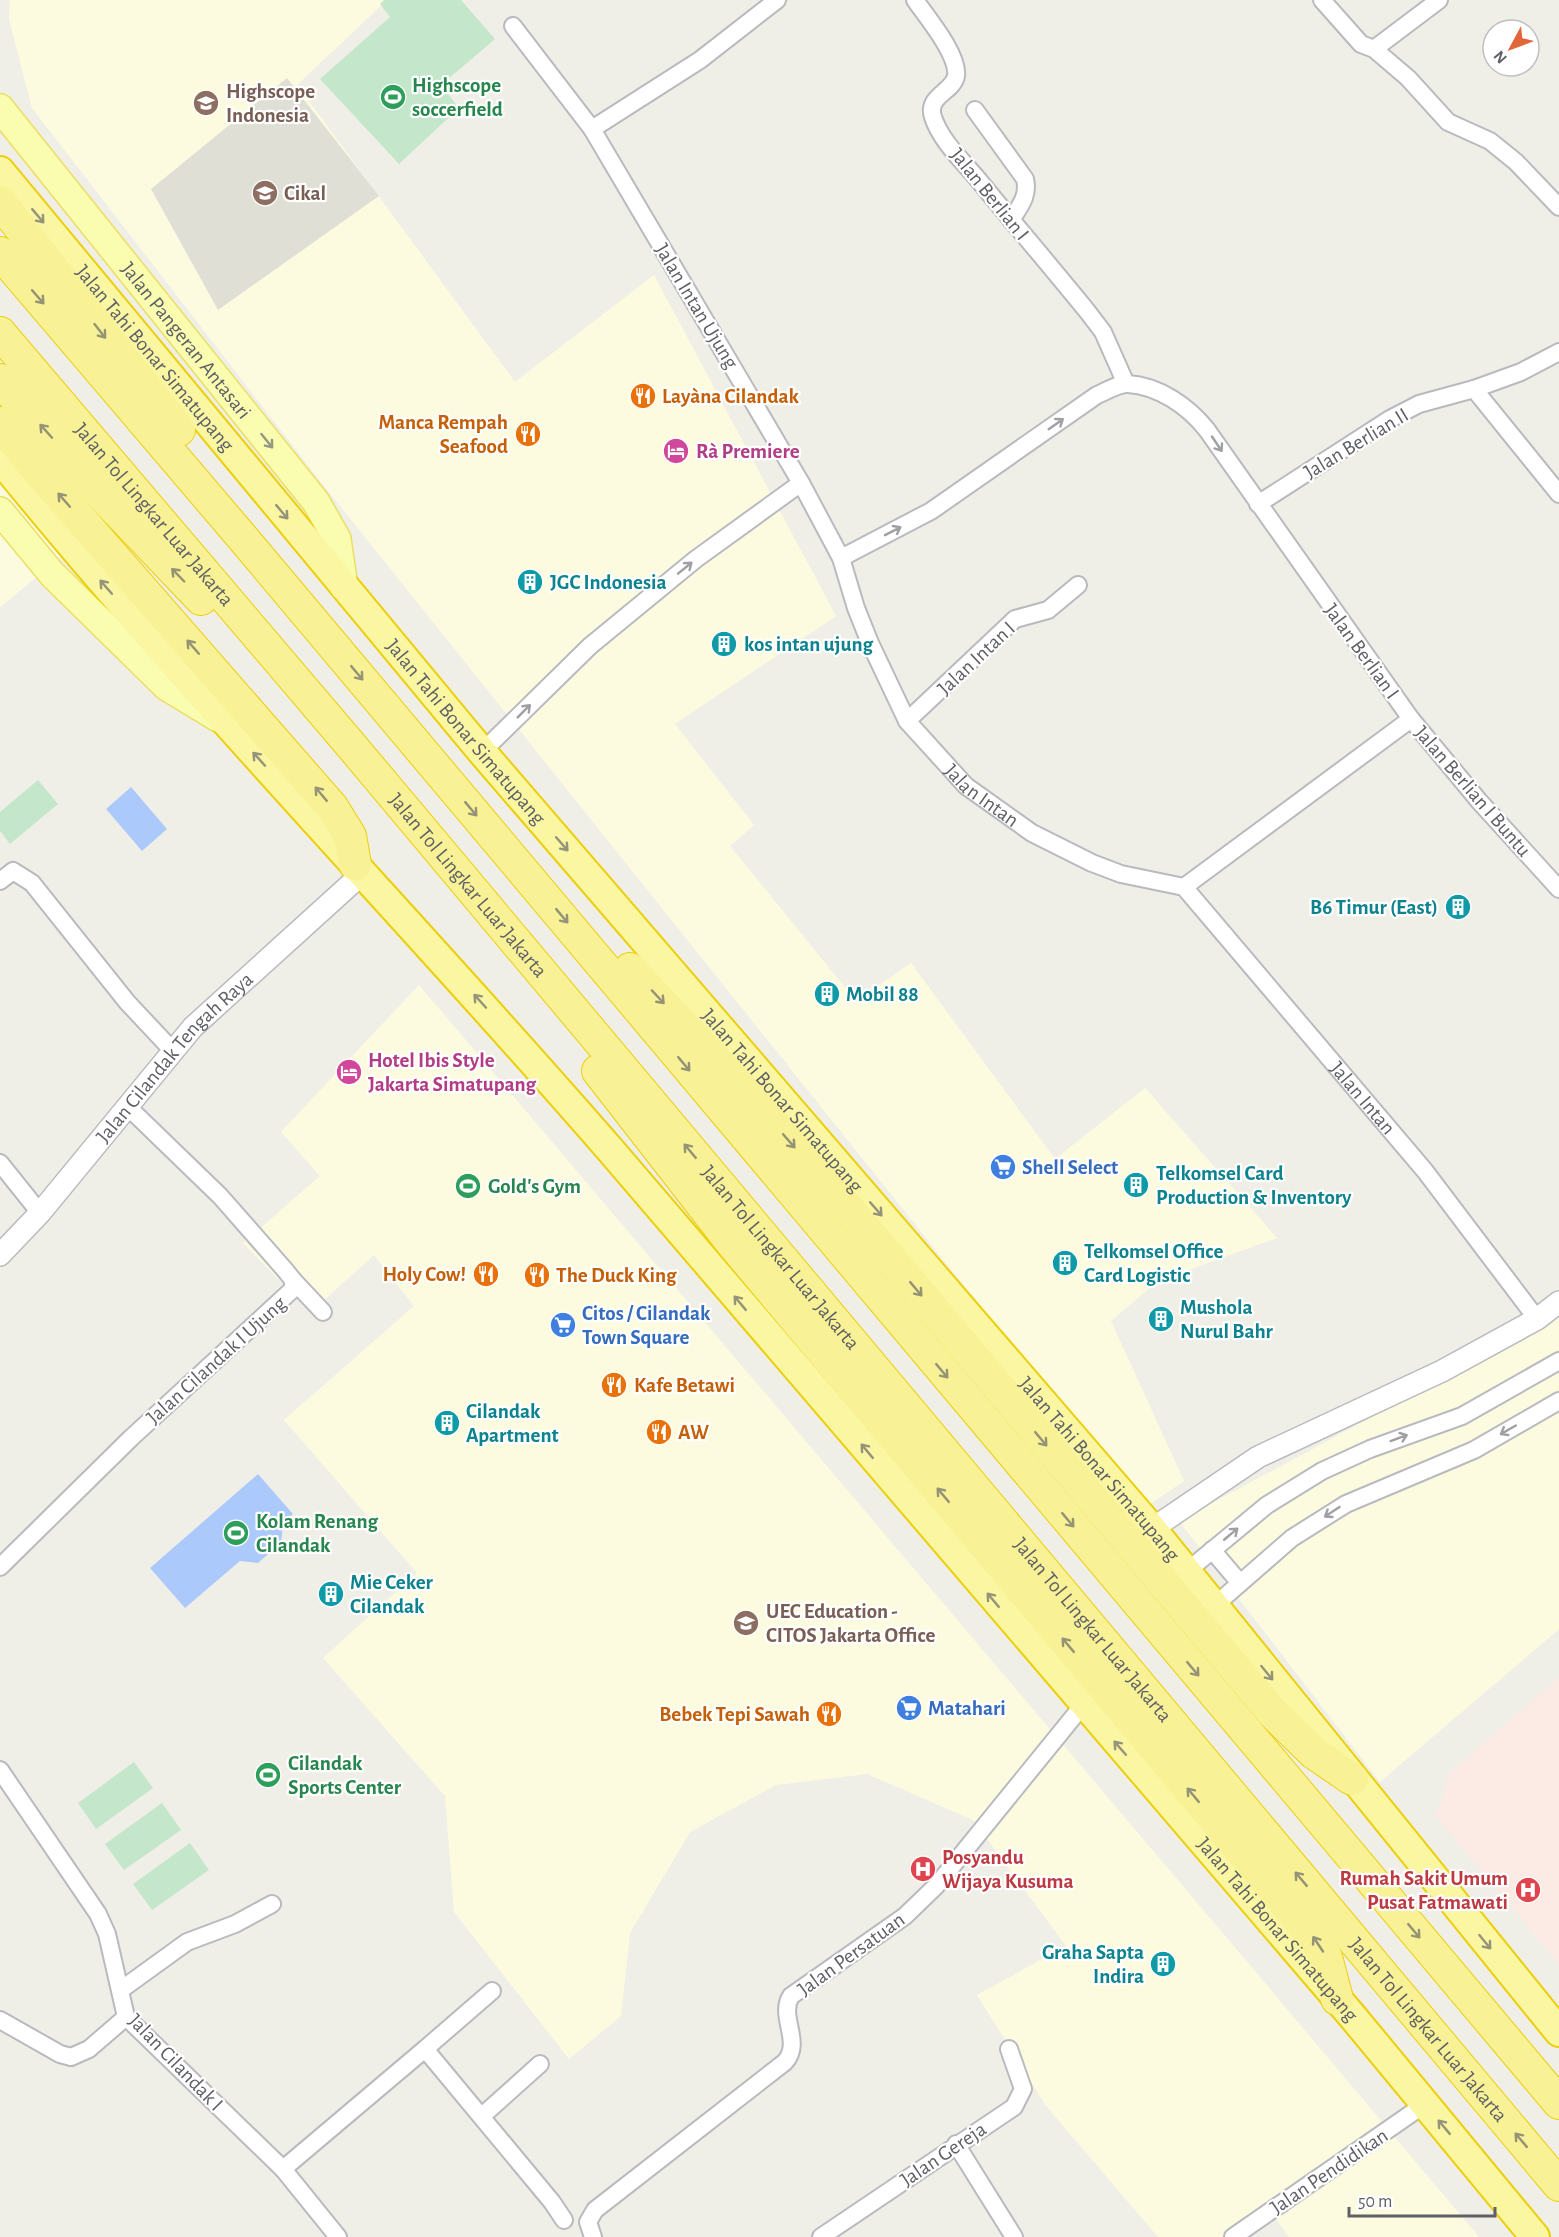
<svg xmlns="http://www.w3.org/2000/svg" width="1559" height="2237" font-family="'Alegreya Sans',sans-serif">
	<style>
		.commercial { fill: #fdfbdf }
		.education { fill: #dfdfd5 }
		.medical { fill: #fbebe4 }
		.green { fill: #c4e6cb }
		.water { fill: #abcafb }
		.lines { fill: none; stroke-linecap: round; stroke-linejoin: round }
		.minor-casing { stroke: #b9babf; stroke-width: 20 }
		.tertiary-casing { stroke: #b9babf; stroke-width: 24 }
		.primary-casing { stroke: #ecde63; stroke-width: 30 }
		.trunk-casing { stroke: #eccf0a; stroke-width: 32 }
		.motorway-casing { stroke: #eccf0a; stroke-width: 34 }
		.minor { stroke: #fff; stroke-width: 16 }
		.tertiary { stroke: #fff; stroke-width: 21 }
		.primary { stroke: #fafcb0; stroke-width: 27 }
		.trunk { stroke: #faf6a2; stroke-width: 28 }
		.motorway { stroke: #f9f195; stroke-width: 32 }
		.oneway { stroke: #95947b }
		.oneway2 { stroke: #949376 }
		.oneway3 { stroke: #9ea0a3 }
		.oneway4 { stroke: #959780 }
		.labels { text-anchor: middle; stroke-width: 4.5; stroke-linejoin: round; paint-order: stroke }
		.leisure-label { font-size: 21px; font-weight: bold; fill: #27864d; stroke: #fff; text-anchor: start }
		.education-label { font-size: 21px; font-weight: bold; fill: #785e54; stroke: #fff; text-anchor: start }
		.street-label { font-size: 21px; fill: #5e6066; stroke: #fff }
		.food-label { font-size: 21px; font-weight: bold; fill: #c56008; stroke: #fff; text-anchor: start }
		.hotel-label { font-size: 21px; font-weight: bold; fill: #b23c85; stroke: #fff; text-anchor: start }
		.culture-label { font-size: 21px; font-weight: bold; fill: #0d838f; stroke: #fff; text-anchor: start }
		.shop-label { font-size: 21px; font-weight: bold; fill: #366cbe; stroke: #fff; text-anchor: start }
		.health-label { font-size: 21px; font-weight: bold; fill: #be3a42; stroke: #fff; text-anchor: start }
	</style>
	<rect width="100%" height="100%" fill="#f0efe7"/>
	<path class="commercial" d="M10,0H387L297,85L515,382L654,275L836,616L675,724L754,825L730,846L856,1001L911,963L1055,1159L1145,1088L1277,1238L1158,1281L1111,1321L1184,1481L1143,1509L324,486L32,108L9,19Z
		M0,479L64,555L0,607Z
		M419,985L1238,1951L1479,2237H1289L1273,2215L1228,2237H1158L1046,2106L977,1995L1066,1946L973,1820L867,1774L776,1785L690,1832L630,1933L621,2016L569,2059L454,1912L445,1796L323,1658L417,1573L284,1420L414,1306L374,1255L311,1312L243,1243L320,1176L281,1132Z
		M1559,1316V1629L1380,1782L1179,1521Z"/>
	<path class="education" d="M287,78L379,196L218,310L151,189Z"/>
	<path class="medical" d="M1559,1678V1964L1435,1815L1442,1803L1448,1774Z"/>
	<path class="green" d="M384,0H461L495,39L441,85L459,108L399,164L320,79L390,17L380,4Z
		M38,780L58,804L10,844L0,831V812Z
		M134,1762L153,1788L96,1829L78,1803Z
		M162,1803L181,1830L124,1870L105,1844Z
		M190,1843L209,1870L152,1910L133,1884Z"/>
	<path class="water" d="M131,787L167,829L142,851L106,809Z
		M258,1474L293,1514L283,1523L281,1543L258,1563L240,1561L185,1608L150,1568Z"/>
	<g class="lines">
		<g class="minor-casing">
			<g id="minor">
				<path d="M915,0C926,16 959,55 956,76C953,92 926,96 933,117C941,142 965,163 981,183C1016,226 1052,268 1087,311L1103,332L1126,384"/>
				<path d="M1322,0L1361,44L1374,49L1408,78L1448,122L1490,141L1516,162L1559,207"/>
				<path id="s1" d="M513,26L592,129L801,483L841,558L856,608L870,643L907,721L966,786L1032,833L1092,863L1121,874L1184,887L1425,1171L1537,1319"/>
				<path d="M1374,49L1439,0"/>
				<path d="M975,110L1025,179C1029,196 1020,206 1011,220"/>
				<path d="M592,129L700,60L777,0"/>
				<path d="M1474,389L1559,494"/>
				<path d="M1258,504L1390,419L1419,404L1474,389L1521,372L1559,352"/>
				<path d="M841,558L931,511L1097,395C1105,392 1119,383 1128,384C1159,386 1188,406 1207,430L1411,719L1479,801L1559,889"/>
				<path d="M907,721L1015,619L1048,610L1078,585"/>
				<path d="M482,752L590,646L696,559L801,483"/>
				<path d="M0,881L13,871L32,883L127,1002L172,1050"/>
				<path d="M1184,887L1411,719"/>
				<path d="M0,1163L40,1213"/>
				<path d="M293,1280L323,1312"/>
				<path d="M1212,1550L1240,1583"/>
				<path d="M0,1567L131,1438L293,1289V1280L285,1270L220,1196L127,1106"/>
				<path d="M1186,1572L1267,1505L1322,1471L1370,1449L1462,1416L1559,1361"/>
				<path d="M1214,1606L1292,1538L1346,1504L1474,1450L1559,1401"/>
				<path d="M0,1770L98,1914L107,1934L126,2017L283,2169L338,2237"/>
				<path d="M122,1989L187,1942L235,1924L272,1904"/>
				<path d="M0,2020L60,2054L71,2057L89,2049L126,2017"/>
				<path d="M425,2049L492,1991"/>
				<path d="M482,2116L540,2064"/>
				<path d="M956,2144L1014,2237"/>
				<path d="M283,2169L425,2049L552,2202L564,2220"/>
				<path d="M593,2237L588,2222L595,2210L785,2062C803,2042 778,2016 791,1996L905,1916L936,1886L1083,1705"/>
				<path d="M821,2237L1014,2107L1023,2089L1009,2049"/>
				<path d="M1233,2237L1425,2104"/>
			</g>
		</g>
		<g class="tertiary-casing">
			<g id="tertiary">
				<path id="s2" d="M0,1255L40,1213L193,1027L363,873"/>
				<path d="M1152,1529L1258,1457L1442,1371L1537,1319L1559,1302"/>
			</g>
		</g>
		<g class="primary-casing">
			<g id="primary">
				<path id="s3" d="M0,108L316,502L337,539L344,587"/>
				<path d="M0,511L52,574L167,687L218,718"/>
			</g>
		</g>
		<g class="trunk-casing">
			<g id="trunk">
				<path id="s4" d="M0,171L482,752L1152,1529L1559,2032"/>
				<path id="s5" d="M0,459C195,699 411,920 613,1153L1353,2017L1535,2237"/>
			</g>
		</g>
		<g class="motorway-casing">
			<g id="motorway">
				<path d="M0,202L179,430"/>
				<path d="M0,253L247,543L1559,2103"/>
				<path id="s6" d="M0,333L355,750L1559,2185"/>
				<path d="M0,380L98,491L201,599"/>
				<path d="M0,423L35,467L332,807L350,836L355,864"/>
				<path d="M630,969L761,1109L841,1200L1272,1712L1314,1753L1352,1779"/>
				<path d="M598,1071L731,1242L1315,1939L1326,1957L1337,1999"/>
			</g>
		</g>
		<use href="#minor" class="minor"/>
		<use href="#tertiary" class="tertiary"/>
		<use href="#primary" class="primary"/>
		<use href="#trunk" class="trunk"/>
		<use href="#motorway" class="motorway"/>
	</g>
	<defs><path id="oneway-shaft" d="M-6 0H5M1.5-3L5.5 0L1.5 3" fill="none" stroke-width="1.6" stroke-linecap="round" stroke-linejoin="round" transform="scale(1.5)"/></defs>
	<g class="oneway">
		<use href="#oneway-shaft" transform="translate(38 216) rotate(50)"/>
		<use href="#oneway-shaft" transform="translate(282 512) rotate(50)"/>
		<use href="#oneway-shaft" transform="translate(106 587) rotate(-131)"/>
		<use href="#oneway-shaft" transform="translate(259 759) rotate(-132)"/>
		<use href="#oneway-shaft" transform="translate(562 844) rotate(49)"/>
		<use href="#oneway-shaft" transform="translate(480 1001) rotate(-132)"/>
		<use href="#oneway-shaft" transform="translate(876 1209) rotate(49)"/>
		<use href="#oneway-shaft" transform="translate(740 1303) rotate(-130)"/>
		<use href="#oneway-shaft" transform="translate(867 1451) rotate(-130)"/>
		<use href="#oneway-shaft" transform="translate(993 1600) rotate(-130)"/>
		<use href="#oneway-shaft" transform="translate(1267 1673) rotate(51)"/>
		<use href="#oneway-shaft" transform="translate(1120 1748) rotate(-131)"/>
		<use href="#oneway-shaft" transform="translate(1485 1942) rotate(51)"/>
		<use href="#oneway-shaft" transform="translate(1444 2127) rotate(-130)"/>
	</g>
	<g class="oneway2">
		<use href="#oneway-shaft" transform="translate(38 297) rotate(49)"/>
		<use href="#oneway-shaft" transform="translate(100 331) rotate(52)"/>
		<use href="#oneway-shaft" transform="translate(46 431) rotate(-132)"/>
		<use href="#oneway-shaft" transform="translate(64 500) rotate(-131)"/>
		<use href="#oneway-shaft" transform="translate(178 575) rotate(-134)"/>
		<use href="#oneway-shaft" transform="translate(193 647) rotate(-131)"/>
		<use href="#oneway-shaft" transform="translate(357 673) rotate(50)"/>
		<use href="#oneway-shaft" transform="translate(321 794) rotate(-130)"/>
		<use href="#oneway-shaft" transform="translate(471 809) rotate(50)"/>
		<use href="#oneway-shaft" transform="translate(562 916) rotate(50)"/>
		<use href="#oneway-shaft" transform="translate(658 997) rotate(47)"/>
		<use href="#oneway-shaft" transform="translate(684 1064) rotate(50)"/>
		<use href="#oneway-shaft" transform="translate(789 1141) rotate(49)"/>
		<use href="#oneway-shaft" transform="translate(690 1151) rotate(-130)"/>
		<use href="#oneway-shaft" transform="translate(916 1289) rotate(50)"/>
		<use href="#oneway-shaft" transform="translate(942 1371) rotate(50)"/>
		<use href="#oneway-shaft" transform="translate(1041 1439) rotate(50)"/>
		<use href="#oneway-shaft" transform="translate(943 1495) rotate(-130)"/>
		<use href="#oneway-shaft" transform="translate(1068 1520) rotate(50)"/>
		<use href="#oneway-shaft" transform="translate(1068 1645) rotate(-130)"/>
		<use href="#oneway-shaft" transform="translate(1193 1669) rotate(50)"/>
		<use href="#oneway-shaft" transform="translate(1193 1795) rotate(-130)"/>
		<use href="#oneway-shaft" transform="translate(1301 1879) rotate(-130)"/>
		<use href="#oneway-shaft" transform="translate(1414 1931) rotate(50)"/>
		<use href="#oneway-shaft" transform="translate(1318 1944) rotate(-124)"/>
		<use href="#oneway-shaft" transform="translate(1521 2140) rotate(-130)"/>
	</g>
	<g class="oneway3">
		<use href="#oneway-shaft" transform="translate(1056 424) rotate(-35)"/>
		<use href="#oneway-shaft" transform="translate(1217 444) rotate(56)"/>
		<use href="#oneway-shaft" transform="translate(893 531) rotate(-27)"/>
		<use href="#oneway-shaft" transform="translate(685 568) rotate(-39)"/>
		<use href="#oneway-shaft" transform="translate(524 711) rotate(-45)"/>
		<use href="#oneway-shaft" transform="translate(1508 1430) rotate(150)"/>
		<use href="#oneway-shaft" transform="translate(1399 1438) rotate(-20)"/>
		<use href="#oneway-shaft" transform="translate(1332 1512) rotate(147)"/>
		<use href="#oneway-shaft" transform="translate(1231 1534) rotate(-40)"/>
	</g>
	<use class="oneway4" href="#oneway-shaft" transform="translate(267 441) rotate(51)"/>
	<defs>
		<g id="stadium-disc" transform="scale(1.35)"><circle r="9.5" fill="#2e9e5b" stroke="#fff"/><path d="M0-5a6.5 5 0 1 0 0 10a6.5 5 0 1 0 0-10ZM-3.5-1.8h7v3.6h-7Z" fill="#fff"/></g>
		<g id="school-disc" transform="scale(1.35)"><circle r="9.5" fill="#8d6e63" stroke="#fff"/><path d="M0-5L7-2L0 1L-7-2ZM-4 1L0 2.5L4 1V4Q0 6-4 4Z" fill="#fff"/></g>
		<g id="restaurant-disc" transform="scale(1.35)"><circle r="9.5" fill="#e8710a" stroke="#fff"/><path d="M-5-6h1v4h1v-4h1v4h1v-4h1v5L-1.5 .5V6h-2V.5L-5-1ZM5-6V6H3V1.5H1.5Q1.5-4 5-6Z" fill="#fff"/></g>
		<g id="hotel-disc" transform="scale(1.35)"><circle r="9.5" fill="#d1479c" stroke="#fff"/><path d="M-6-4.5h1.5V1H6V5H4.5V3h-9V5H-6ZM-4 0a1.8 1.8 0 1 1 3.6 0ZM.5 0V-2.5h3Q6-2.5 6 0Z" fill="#fff"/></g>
		<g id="building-disc" transform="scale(1.35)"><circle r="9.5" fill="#0f9aa8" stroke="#fff"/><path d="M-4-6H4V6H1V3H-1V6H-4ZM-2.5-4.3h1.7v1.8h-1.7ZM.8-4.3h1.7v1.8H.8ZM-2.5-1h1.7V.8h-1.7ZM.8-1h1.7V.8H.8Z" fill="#fff"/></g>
		<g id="supermarket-disc" transform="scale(1.35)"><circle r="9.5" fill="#3f7fe0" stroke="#fff"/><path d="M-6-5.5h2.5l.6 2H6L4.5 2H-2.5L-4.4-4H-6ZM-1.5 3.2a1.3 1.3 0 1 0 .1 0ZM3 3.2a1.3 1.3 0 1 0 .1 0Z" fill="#fff"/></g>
		<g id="hospital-disc" transform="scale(1.35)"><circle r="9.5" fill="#e0444e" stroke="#fff"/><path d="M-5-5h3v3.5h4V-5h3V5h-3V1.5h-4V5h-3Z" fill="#fff"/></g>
	</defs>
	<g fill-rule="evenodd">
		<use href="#stadium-disc" x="393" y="97"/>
		<use href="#school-disc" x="206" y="103"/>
		<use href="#school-disc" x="265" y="193"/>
		<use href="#restaurant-disc" x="643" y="396"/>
		<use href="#restaurant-disc" x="528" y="434"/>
		<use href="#hotel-disc" x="676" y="451"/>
		<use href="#building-disc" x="530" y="582"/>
		<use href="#building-disc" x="724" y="644"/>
		<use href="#building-disc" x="1458" y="907"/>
		<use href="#building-disc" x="827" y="994"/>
		<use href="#hotel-disc" x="349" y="1072"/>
		<use href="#supermarket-disc" x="1003" y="1167"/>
		<use href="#building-disc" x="1136" y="1185"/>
		<use href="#stadium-disc" x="468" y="1186"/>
		<use href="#building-disc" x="1065" y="1263"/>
		<use href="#restaurant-disc" x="486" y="1274"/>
		<use href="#restaurant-disc" x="537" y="1275"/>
		<use href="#building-disc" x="1161" y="1319"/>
		<use href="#supermarket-disc" x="563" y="1325"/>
		<use href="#restaurant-disc" x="614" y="1385"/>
		<use href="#building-disc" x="447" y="1423"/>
		<use href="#restaurant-disc" x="659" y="1432"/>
		<use href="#stadium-disc" x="236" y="1533"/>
		<use href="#building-disc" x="331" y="1594"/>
		<use href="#school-disc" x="746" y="1623"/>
		<use href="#supermarket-disc" x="909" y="1708"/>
		<use href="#restaurant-disc" x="829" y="1714"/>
		<use href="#stadium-disc" x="268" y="1775"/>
		<use href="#hospital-disc" x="923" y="1869"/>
		<use href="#hospital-disc" x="1528" y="1890"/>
		<use href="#building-disc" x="1163" y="1964"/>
	</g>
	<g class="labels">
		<g class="leisure-label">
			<text x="412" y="92">Highscope<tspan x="412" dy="24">soccerfield</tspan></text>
			<text x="488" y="1193">Gold's Gym</text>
			<text x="256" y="1528">Kolam Renang<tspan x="256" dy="24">Cilandak</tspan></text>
			<text x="288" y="1770">Cilandak<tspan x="288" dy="24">Sports Center</tspan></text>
		</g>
		<g class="education-label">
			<text x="226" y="98">Highscope<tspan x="226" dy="24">Indonesia</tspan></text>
			<text x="284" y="200">Cikal</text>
			<text x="766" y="1618">UEC Education -<tspan x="766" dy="24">CITOS Jakarta Office</tspan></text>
		</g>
		<g class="street-label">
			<text transform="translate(990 194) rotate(51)" y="7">Jalan Berlian I</text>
			<text transform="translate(697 306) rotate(59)" y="7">Jalan Intan Ujung</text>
			<text dy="7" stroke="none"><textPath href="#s3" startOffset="298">Jalan Pangeran Antasari</textPath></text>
			<text dy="7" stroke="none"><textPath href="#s4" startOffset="243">Jalan Tahi Bonar Simatupang</textPath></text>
			<text transform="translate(1356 443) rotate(-31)" y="7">Jalan Berlian II</text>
			<text dy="7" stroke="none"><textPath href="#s6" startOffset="238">Jalan Tol Lingkar Luar Jakarta</textPath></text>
			<text transform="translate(1362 651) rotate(54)" y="7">Jalan Berlian I</text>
			<text transform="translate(976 658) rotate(-43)" y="7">Jalan Intan I</text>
			<text dy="7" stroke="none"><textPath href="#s4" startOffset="729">Jalan Tahi Bonar Simatupang</textPath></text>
			<text transform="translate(1473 791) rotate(49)" y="7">Jalan Berlian I Buntu</text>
			<text dy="7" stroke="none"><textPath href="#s1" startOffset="908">Jalan Intan</textPath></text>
			<text dy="7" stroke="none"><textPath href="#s6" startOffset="724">Jalan Tol Lingkar Luar Jakarta</textPath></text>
			<text dy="7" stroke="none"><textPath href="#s2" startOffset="264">Jalan Cilandak Tengah Raya</textPath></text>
			<text dy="7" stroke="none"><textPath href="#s1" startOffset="1410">Jalan Intan</textPath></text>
			<text dy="7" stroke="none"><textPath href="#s4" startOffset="1215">Jalan Tahi Bonar Simatupang</textPath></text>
			<text dy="7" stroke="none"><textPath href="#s6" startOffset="1210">Jalan Tol Lingkar Luar Jakarta</textPath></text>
			<text transform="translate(216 1360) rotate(-42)" y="7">Jalan Cilandak I Ujung</text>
			<text dy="7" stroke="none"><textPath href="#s4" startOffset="1701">Jalan Tahi Bonar Simatupang</textPath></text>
			<text dy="7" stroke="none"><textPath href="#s6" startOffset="1696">Jalan Tol Lingkar Luar Jakarta</textPath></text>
			<text dy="7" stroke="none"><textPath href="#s5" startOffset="1948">Jalan Tahi Bonar Simatupang</textPath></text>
			<text transform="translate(851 1954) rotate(-36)" y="7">Jalan Persatuan</text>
			<text dy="7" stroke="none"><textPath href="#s6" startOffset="2218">Jalan Tol Lingkar Luar Jakarta</textPath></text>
			<text transform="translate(176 2062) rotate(46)" y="7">Jalan Cilandak I</text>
			<text transform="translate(943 2154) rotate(-34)" y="7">Jalan Gereja</text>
			<text transform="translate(1329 2171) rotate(-34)" y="7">Jalan Pendidikan</text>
		</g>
		<g class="food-label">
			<text x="662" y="403">Layàna Cilandak</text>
			<text x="508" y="429" text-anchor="end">Manca Rempah<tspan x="508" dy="24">Seafood</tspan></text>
			<text x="466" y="1281" text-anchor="end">Holy Cow!</text>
			<text x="556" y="1282">The Duck King</text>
			<text x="634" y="1392">Kafe Betawi</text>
			<text x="678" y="1439">AW</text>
			<text x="810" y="1721" text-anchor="end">Bebek Tepi Sawah</text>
		</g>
		<g class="hotel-label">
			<text x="696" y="458">Rà Premiere</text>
			<text x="368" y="1067">Hotel Ibis Style<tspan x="368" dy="24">Jakarta Simatupang</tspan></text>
		</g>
		<g class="culture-label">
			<text x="550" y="589">JGC Indonesia</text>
			<text x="744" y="651">kos intan ujung</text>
			<text x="1438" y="914" text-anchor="end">B6 Timur (East)</text>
			<text x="846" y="1001">Mobil 88</text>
			<text x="1156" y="1180">Telkomsel Card<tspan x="1156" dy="24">Production &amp; Inventory</tspan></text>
			<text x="1084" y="1258">Telkomsel Office<tspan x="1084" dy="24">Card Logistic</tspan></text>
			<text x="1180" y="1314">Mushola<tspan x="1180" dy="24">Nurul Bahr</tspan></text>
			<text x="466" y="1418">Cilandak<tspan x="466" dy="24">Apartment</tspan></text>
			<text x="350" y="1589">Mie Ceker<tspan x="350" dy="24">Cilandak</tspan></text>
			<text x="1144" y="1959" text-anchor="end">Graha Sapta<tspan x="1144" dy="24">Indira</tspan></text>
		</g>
		<g class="shop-label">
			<text x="1022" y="1174">Shell Select</text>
			<text x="582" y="1320">Citos / Cilandak<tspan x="582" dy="24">Town Square</tspan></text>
			<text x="928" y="1715">Matahari</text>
		</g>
		<g class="health-label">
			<text x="942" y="1864">Posyandu<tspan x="942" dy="24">Wijaya Kusuma</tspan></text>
			<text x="1508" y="1885" text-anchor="end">Rumah Sakit Umum<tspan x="1508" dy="24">Pusat Fatmawati</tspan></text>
		</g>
	</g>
	<g transform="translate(1511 48) rotate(229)"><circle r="28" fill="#ffffff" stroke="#bfbfc2" stroke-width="1.5"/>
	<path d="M0-4.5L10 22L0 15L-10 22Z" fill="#e2663a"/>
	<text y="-9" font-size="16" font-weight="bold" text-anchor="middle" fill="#5e6066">N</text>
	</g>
	<path d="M1349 2207v9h146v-9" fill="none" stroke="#5e6066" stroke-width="3"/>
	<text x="1358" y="2207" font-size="18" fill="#5e6066" stroke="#ffffff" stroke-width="4.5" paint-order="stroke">50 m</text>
</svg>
